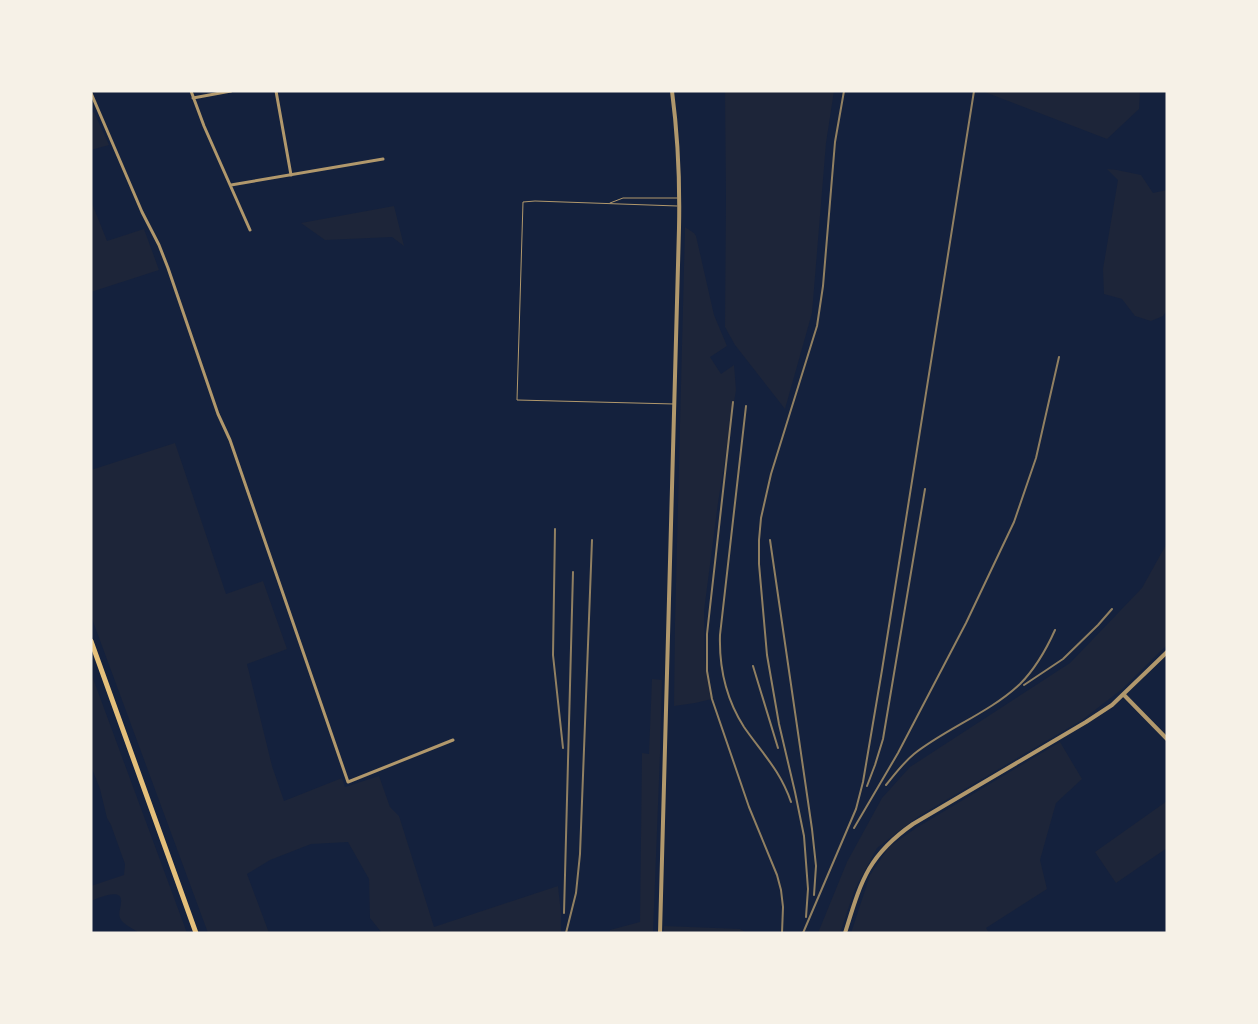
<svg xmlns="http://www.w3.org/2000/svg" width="1258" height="1024" font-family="Georgia,serif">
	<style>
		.green { fill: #1d2539 }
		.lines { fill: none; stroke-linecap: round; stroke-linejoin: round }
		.service { stroke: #b1986c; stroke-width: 1 }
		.minor { stroke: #b1986c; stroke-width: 3 }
		.tertiary { stroke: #b1986c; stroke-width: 4 }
		.primary { stroke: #e5c07b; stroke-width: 5 }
		.rail { stroke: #918062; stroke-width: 2 }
	</style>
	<rect width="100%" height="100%" fill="#14213d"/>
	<path class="green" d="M725,91H834L826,143L812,313L785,409L735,345L725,327L726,197Z
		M982,91H1140L1139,109L1107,139Z
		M94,112L109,145L91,150V113Z
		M1107,169L1117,170L1141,175L1153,193L1167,190V310L1163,316L1151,321L1135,316L1122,299L1104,294L1103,269L1118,180Z
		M91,201L107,241L144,229L159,270L91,292Z
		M394,206L404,246L392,237L325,240L301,223Z
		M685,227L694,233L696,236L714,315L727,346L710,357L721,374L734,365L736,390L718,503L704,611L705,661L712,699L695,703L674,706L675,623Z
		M175,443L226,594L263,581L287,649L247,664L272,766L284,801L342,778L345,787L379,776L390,807L399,816L434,927L558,886L561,913V933H382L370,918L369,879L348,842L311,844L270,860L247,874L269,933H208L91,616V470Z
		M1167,543V645L1121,690L1082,720L919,816L877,848L855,889L840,933H818L847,862L882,798L910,767L1070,663L1142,588Z
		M91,673L187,933H139C133,928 123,925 120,918C118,912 121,908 121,902C123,887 98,898 91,901V886L124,875L125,864L111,825L107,818L100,789L91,766Z
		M652,679L662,680L660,754L653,933H610V930L640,922L642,753L649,754Z
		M1060,742L1082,779L1056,803L1040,860L1047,889L986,928L989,933H851L870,875L889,847L916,828Z
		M1167,801V848L1116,883L1095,852Z
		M664,926L740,929L747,933H664Z"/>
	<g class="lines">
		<path class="service" d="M610,203L623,198H677
			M674,404L517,400L523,202L535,201L677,206"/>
		<path class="minor" d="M191,91L204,126L250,230
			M276,91L291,175
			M91,93L142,212L159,245L168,268L218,414L230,440L348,782L453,740
			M193,98L231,91
			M231,185L383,159"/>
		<path class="tertiary" d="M1124,695L1167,739
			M660,933L679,228C680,182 678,137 672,91
			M845,933C861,882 867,856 913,824L1086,722L1112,705L1167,652"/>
		<path class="primary" d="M91,641L196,933"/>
		<path class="rail" d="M733,402L707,634V671L712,699L749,807L777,875L781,890L783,907L782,933
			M746,406L720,635C719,668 726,699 744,727C762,753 780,770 791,802
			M555,529L553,655L563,748
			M770,540L812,829L816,866L814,895
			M753,666L778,748
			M1024,685L1063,659L1098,625L1112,609
			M886,785C895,774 903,763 914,754C947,728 989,713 1020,684C1035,669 1046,650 1055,630
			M867,786L875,765L883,739L925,489
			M854,828L898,753L966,623L1014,522L1036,458L1059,357
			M564,913C568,799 569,686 573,572
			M806,917L808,889L804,836L795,792L779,724L767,655L759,564V540L761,518L771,474L817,326L823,286L835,142L844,91
			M566,933L576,893L580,854L592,540
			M803,933L856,809L863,782L882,670L974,91"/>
	</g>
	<rect width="1258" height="1024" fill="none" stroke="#f6f1e7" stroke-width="185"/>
</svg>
